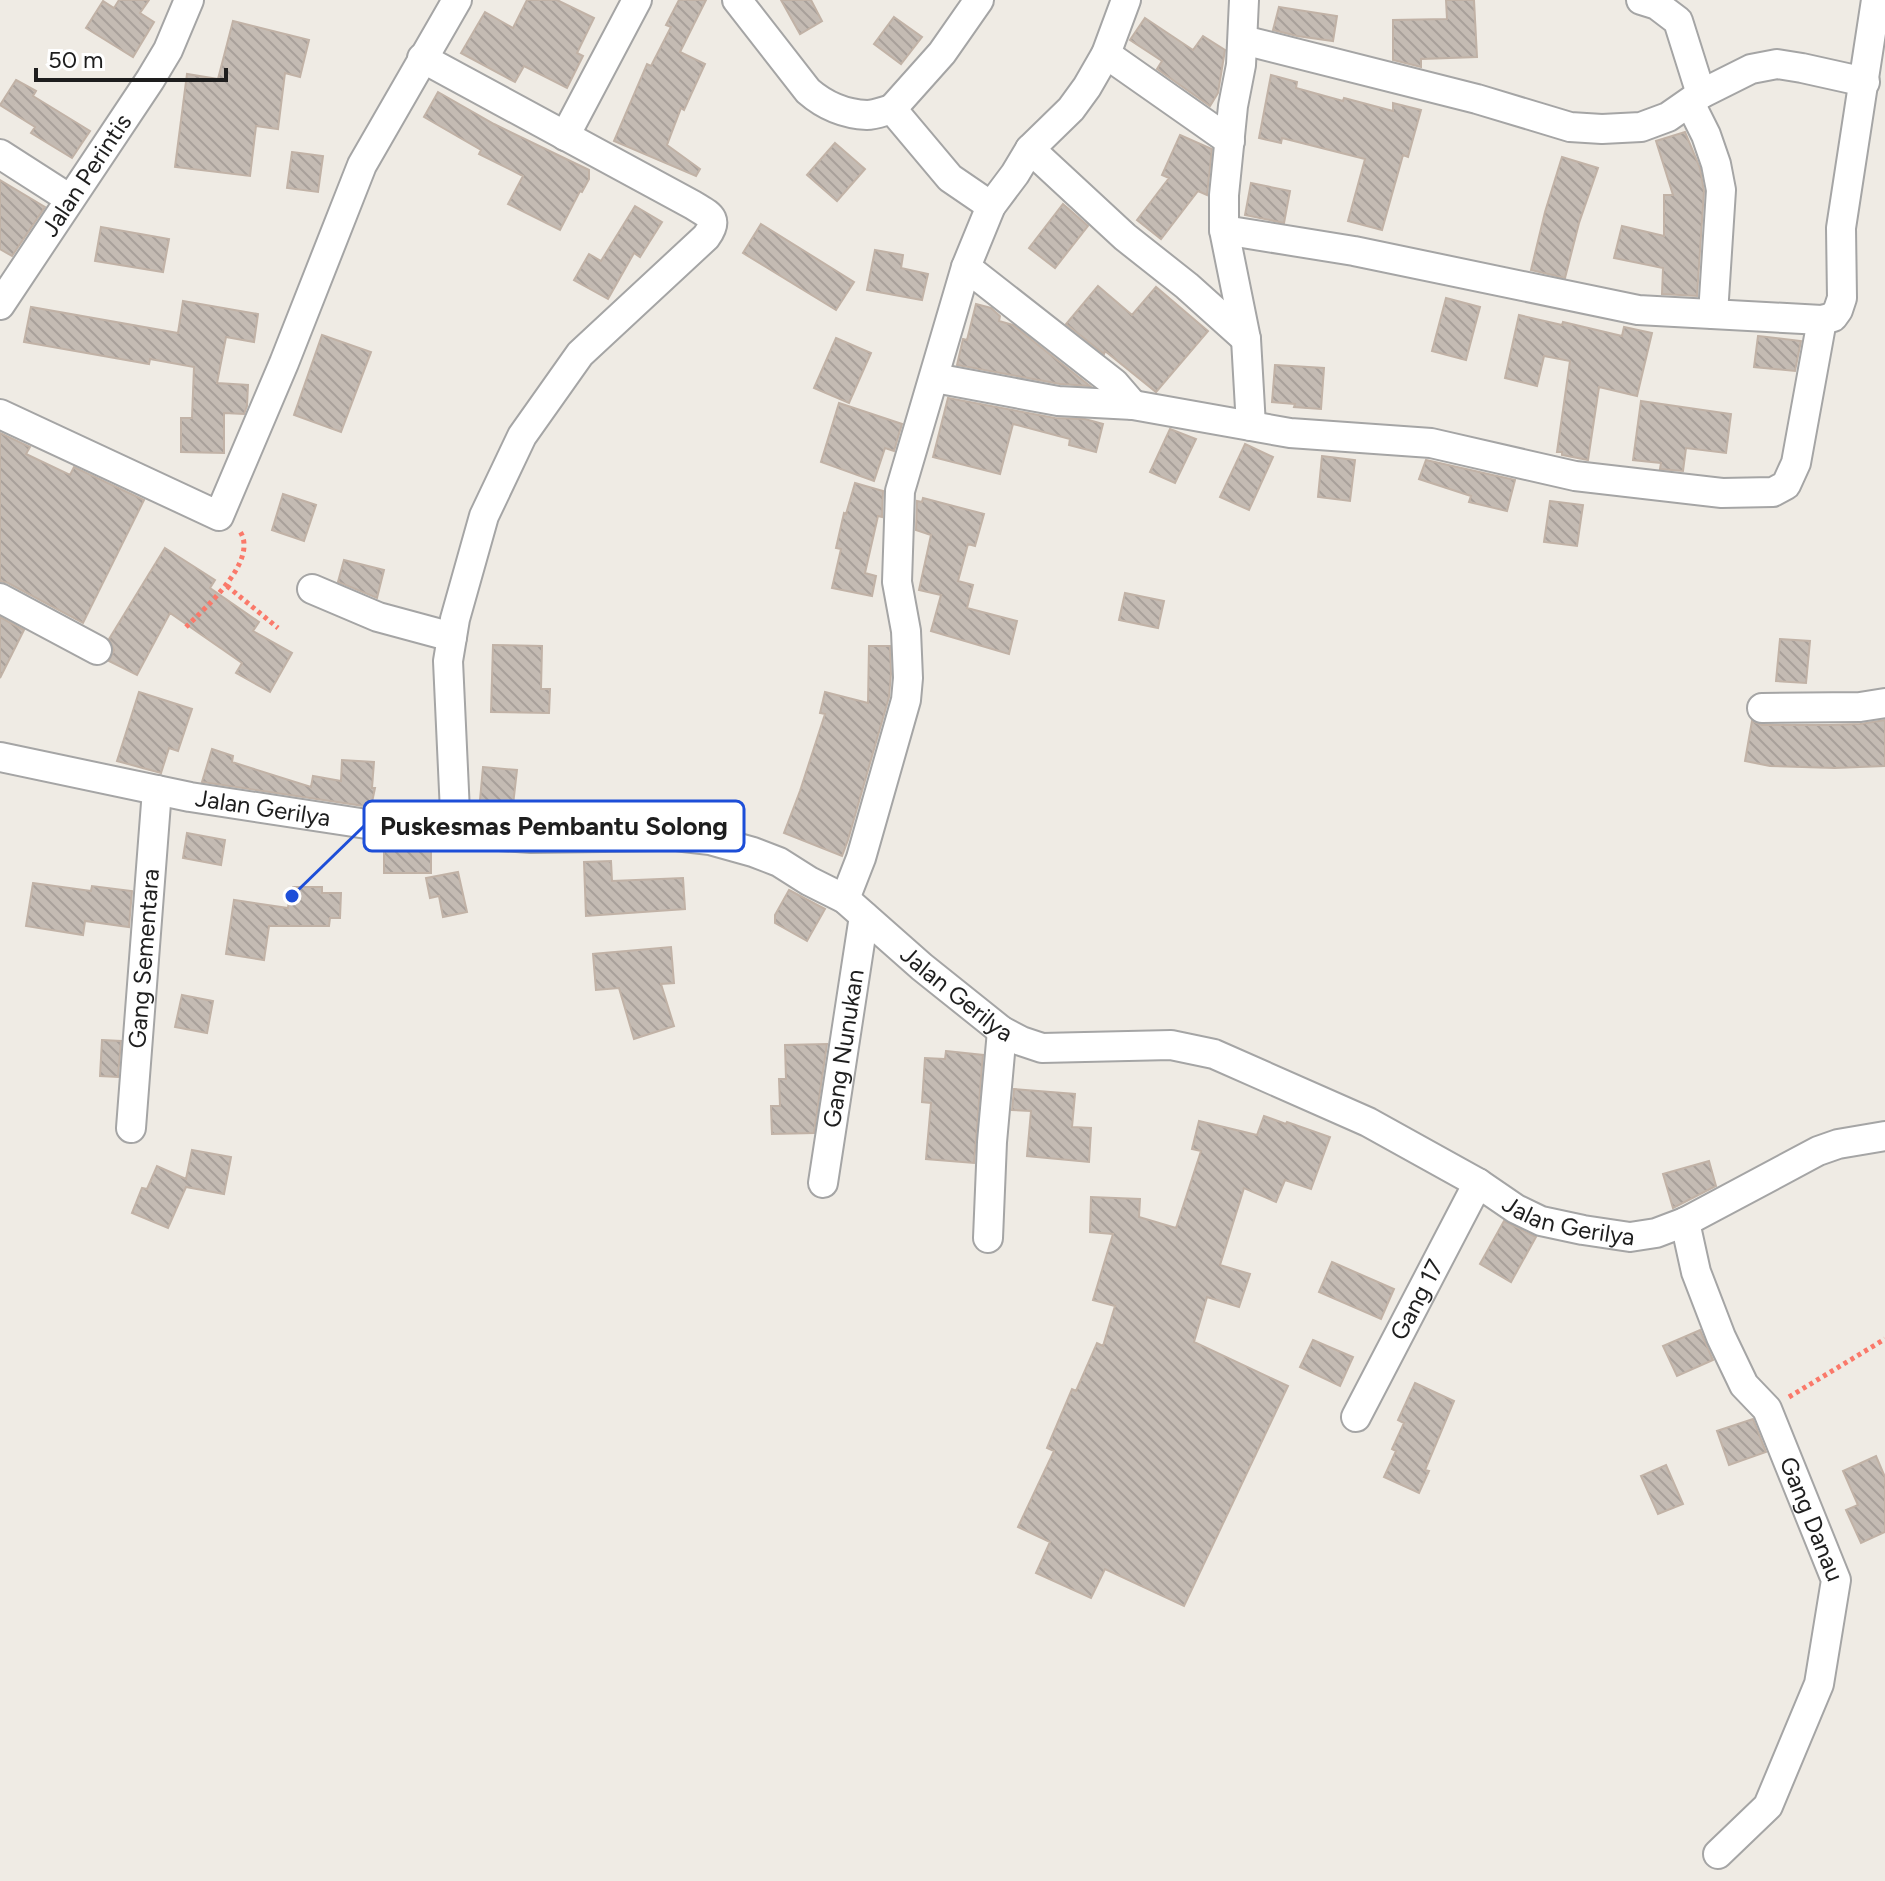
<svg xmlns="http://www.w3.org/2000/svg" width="1885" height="1881" font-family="Figtree,sans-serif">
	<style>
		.building { fill: url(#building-back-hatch); stroke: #c1b2a6; stroke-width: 2 }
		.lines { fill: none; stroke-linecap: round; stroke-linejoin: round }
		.minor-casing { stroke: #a5a5a5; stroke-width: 32 }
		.path { stroke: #fa796a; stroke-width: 5; stroke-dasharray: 4 4; stroke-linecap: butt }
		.minor { stroke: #fff; stroke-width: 28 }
		.labels { text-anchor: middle; stroke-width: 6; stroke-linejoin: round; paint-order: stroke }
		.street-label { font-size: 24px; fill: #1e1e1e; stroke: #fff }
		.leader { fill: none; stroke: #1d4ed8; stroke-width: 3 }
		.callout-dot { fill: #1d4ed8; stroke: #fff; stroke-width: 3 }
		.callout { fill: #fff; stroke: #1d4ed8; stroke-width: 3 }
		.callout-label { font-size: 26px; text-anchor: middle; font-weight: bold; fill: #1e1e1e }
	</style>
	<defs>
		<pattern id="building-back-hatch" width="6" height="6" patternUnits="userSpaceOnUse" patternTransform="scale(2)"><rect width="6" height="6" fill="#c4bbb3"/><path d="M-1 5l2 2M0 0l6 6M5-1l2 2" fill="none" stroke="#a8a09a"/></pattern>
	</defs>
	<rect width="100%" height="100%" fill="#efebe4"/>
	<path class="building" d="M119,0H149L140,13L154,22L133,57L86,28L103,1L114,8Z
		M527,0H557L594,18L577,53L583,56L567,88L524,66L515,82L461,53L485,12L513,28Z
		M679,0H706L680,52L705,64L684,110L681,108L667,145L700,169L696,176L614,141L647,64L651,66L671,27L666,25Z
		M781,0H811L822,21L800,34Z
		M1446,0H1474L1477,57L1421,59V67L1393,60V20L1447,19Z
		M1279,7L1337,16L1333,41L1297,36L1273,30Z
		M894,17L922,37L901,64L874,44Z
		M1145,18L1193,50L1203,36L1225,50L1218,93L1210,106L1157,69L1162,61L1130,40Z
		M233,21L309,40L300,77L285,73L278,129L256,126L250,176L175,167L187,74L218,79Z
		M1271,75L1297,82L1296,88L1343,101L1344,98L1393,111V103L1421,110L1408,157L1403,155L1382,230L1348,221L1365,159L1282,138L1281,143L1259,138Z
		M16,80L36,91L33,96L90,131L72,158L31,133L35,127L0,105Z
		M438,92L494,124L589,170V179L582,192L580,191L560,230L508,204L523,176L479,154L481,150L424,117Z
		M1685,132L1700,168L1704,191L1697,296L1662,294L1663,268L1614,258L1622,226L1664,236V195H1673L1656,141Z
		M1180,135L1212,149L1207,195L1198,191L1161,239L1137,220L1169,178L1162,175Z
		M835,143L865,169L837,201L807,175Z
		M292,152L323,156L318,192L287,188Z
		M1562,157L1598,168L1579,223L1565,278L1531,270L1545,212Z
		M0,180L45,207L12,256L0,249Z
		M1251,183L1290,191L1284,223L1245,215Z
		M1063,204L1088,226L1055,268L1029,248Z
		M635,206L662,222L640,257L634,253L608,299L574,280L589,254L601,261Z
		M761,224L854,282L836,310L743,253Z
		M101,227L169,239L163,272L95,261Z
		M875,250L903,255L901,268L928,274L922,300L867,290Z
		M1098,286L1132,315L1156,287L1208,331L1156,392L1105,351L1104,354L1066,324Z
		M1446,298L1480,307L1466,360L1432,351Z
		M183,301L258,314L254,342L226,337L217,383L248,385L247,406L244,414L224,413V453L181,452V418H192L194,367L150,359L149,364L24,342L31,307L178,333Z
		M976,304L991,308L1000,316L999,321L1013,325L1090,386L1060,384L957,365L963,339L967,340Z
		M1519,315L1562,325L1563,322L1622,336L1624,327L1652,333L1637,396L1599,387L1588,460L1562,455V452H1557L1570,361L1544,356L1537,386L1505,378Z
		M322,335L371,352L341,432L294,415Z
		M1758,336L1801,341L1795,371L1754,367Z
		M836,338L871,353L849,403L814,388Z
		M1275,365L1324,368L1321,409L1294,407L1295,404L1272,402Z
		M948,398L1055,418L1085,419L1103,424L1096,452L1069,445L1070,439L1013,424L1000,474L933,457Z
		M1641,401L1731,414L1726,453L1686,448L1683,471L1660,469L1661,463L1633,460Z
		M839,403L902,424L894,451L885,448L874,481L821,462Z
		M1170,429L1196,439L1175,483L1150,472Z
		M0,433L30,447L26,454L70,475L74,467L144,500L83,623L8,583L0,581Z
		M1245,444L1273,457L1249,510L1220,497Z
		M1322,456L1355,460L1350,501L1318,497Z
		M1426,460L1515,480L1507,511L1469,502L1471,496L1419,479Z
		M855,483L883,491L882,517L878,516L865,573L876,576L872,596L832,588L841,549L836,548L844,513L846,514Z
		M283,494L316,505L304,541L272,530Z
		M923,498L984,514L975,546L968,544L958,581L973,585L967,608L1017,621L1009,654L931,631L941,595L919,590L931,535L916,530L917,501L922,502Z
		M1550,501L1583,505L1577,546L1544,542Z
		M165,548L215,580L210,588L259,622L253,631L292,653L270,692L236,673L242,663L170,613L137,675L109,661L114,650L109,639Z
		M344,560L384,570L377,598L338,582Z
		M1125,593L1164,601L1158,628L1119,620Z
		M0,617L24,630L0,678Z
		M1780,639L1810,641L1806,683L1776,681Z
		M493,645L542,646L541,689H550L549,713L491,712Z
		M869,646H890L891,674L889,697L848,840L842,856L784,833L800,791L825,714L820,713L825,692L868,703Z
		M139,692L192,709L178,751L169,748L161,773L117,761Z
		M1885,720V766L1835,768L1770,766L1745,761L1752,721L1762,725H1829L1860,724Z
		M212,749L233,756L232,762L311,787L313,776L341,781L342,760L374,762L372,788H375L371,807L202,782Z
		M483,767L517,770L512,814L479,811Z
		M187,833L225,840L221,865L183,858Z
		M384,851H431V873H384Z
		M611,861L612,881L683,878L685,909L586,916L584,862Z
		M458,872L467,912L443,917L439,896L430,898L426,878Z
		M33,883L91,891L92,886L132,891L129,927L85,921L83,935L26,926Z
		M293,887H322V893H341L340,918H330L329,926H269L264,960L226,954L234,900L288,908L289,900H293Z
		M789,890L825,909L807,941L775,923V915Z
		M671,947L674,983L661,984L674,1026L634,1039L619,988L596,990L593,954Z
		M182,995L213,1001L207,1033L175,1027Z
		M102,1040L121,1041L118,1077L100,1076Z
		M827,1044L814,1133L772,1134L771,1106H780L779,1079H786L785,1045Z
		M946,1051L983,1055L974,1163L926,1159L931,1103L922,1102L925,1058L945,1059Z
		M1014,1089L1075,1094L1072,1127L1091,1128L1089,1162L1027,1156L1031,1111L1012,1110Z
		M1264,1116L1286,1124L1287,1122L1330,1137L1311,1189L1285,1180L1276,1202L1244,1188L1220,1265L1250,1274L1239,1307L1207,1297L1194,1342L1288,1386L1184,1606L1105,1569L1091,1598L1036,1573L1050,1542L1018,1527L1054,1451L1047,1448L1072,1389L1076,1391L1097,1343L1103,1346L1115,1306L1093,1300L1113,1234L1090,1232L1091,1197L1140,1199L1139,1217L1176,1228L1201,1151L1192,1149L1199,1121L1257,1135Z
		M192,1150L231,1157L224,1194L186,1187L168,1228L132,1213L142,1188L147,1189L157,1166L186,1179Z
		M1709,1161L1716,1186L1673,1208L1663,1174Z
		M1504,1221L1536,1237L1511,1282L1480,1264Z
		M1332,1262L1394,1289L1381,1319L1319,1292Z
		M1700,1330L1713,1360L1677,1376L1663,1346Z
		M1313,1340L1353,1357L1340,1386L1300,1367Z
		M1415,1383L1454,1401L1425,1470L1429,1471L1419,1493L1384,1477L1396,1451L1392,1449L1404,1423L1398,1420Z
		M1753,1419L1766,1452L1729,1465L1717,1431Z
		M1876,1456L1885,1477V1532L1861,1543L1846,1510L1858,1505L1843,1471Z
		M1666,1465L1683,1504L1658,1514L1641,1476Z"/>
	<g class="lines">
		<g class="minor-casing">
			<g id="minor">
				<path d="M737,0L808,91C824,105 844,114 867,115C875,115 884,111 892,109"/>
				<path d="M1244,0L1241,65L1233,106L1224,195V230L1246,339L1251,426"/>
				<path d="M1641,0L1657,5L1678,21L1701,94"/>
				<path d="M1243,40L1477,99L1570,127L1602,129L1641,127L1668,117L1701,94L1751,69L1777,64L1802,68L1865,82"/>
				<path d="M1106,54L1230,141"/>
				<path d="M422,58L693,205C709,215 720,218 706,237L580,354L522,436L484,516L455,619L448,661L456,834"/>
				<path d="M1690,103L1706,135L1716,164L1721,190L1713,314"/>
				<path d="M892,109L950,178L991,206"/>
				<path d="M892,109L942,53L979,0"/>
				<path d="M565,136L637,0"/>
				<path d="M1030,149L1125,237L1187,286L1246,339"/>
				<path d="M0,154L70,199"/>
				<path d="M1224,230L1354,251L1638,310L1822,320L1833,317L1838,310L1842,298L1841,228L1876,0"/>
				<path d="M966,267L1114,383L1133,405"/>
				<path id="s1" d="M0,305L150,80L168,50L189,0"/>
				<path d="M935,378L1058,401L1133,405L1290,433L1431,443L1575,476L1722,493L1773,492L1786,485L1796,463L1822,320"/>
				<path d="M0,414L219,516L284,363L362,165L457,0"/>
				<path d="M312,589L378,617L452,637"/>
				<path d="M0,598L97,650"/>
				<path d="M1762,708L1860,707L1885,703"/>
				<path id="s2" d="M0,757L190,797L406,830L531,838L675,836L710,840L753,852L779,862L809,881L845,899L922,967L1002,1031L1021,1041L1042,1048L1171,1045L1214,1054L1368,1122L1478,1183L1516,1209L1541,1221L1583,1230L1630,1237L1656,1233L1685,1222L1818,1151L1838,1144L1885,1136"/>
				<path d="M845,899L861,858L906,700L908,678L906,631L897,582L900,491L966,267L991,206L1015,174L1030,149L1071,109L1087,87L1106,54L1126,0"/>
				<path id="s3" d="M131,1128L157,790"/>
				<path id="s4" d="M823,1183L864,916"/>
				<path id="s5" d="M1685,1222L1696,1272L1721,1337L1744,1385L1767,1409L1836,1580L1819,1684L1768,1806L1718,1854"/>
				<path d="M988,1238L992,1142L1002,1031"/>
				<path id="s6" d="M1356,1417L1478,1183"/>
			</g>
		</g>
		<path class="path" d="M227,586L278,628
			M186,627C205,608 261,559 239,530
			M1789,1397L1885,1339"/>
		<use href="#minor" class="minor"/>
	</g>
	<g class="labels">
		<g class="street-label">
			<text dy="8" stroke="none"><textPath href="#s1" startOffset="156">Jalan Perintis</textPath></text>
			<text dy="8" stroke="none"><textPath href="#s2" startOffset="268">Jalan Gerilya</textPath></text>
			<text dy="8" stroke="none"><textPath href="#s3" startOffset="170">Gang Sementara</textPath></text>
			<text dy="8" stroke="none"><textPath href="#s2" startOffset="1012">Jalan Gerilya</textPath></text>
			<text dy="8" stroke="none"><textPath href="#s4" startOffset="136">Gang Nunukan</textPath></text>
			<text dy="8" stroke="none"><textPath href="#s2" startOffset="1682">Jalan Gerilya</textPath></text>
			<text dy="8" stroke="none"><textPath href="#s6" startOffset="132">Gang 17</textPath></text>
			<text dy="8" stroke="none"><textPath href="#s5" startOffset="326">Gang Danau</textPath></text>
		</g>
	</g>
	<path class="leader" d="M292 896L364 826"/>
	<circle class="callout-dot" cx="292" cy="896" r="8"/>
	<rect class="callout" x="364" y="801" width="380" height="50" rx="8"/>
	<g class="callout-label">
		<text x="554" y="835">Puskesmas Pembantu Solong</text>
	</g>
	<path d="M36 68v12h190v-12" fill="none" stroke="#1e1e1e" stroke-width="4"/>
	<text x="48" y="68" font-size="24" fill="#1e1e1e" stroke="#ffffff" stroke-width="6" paint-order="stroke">50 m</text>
</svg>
